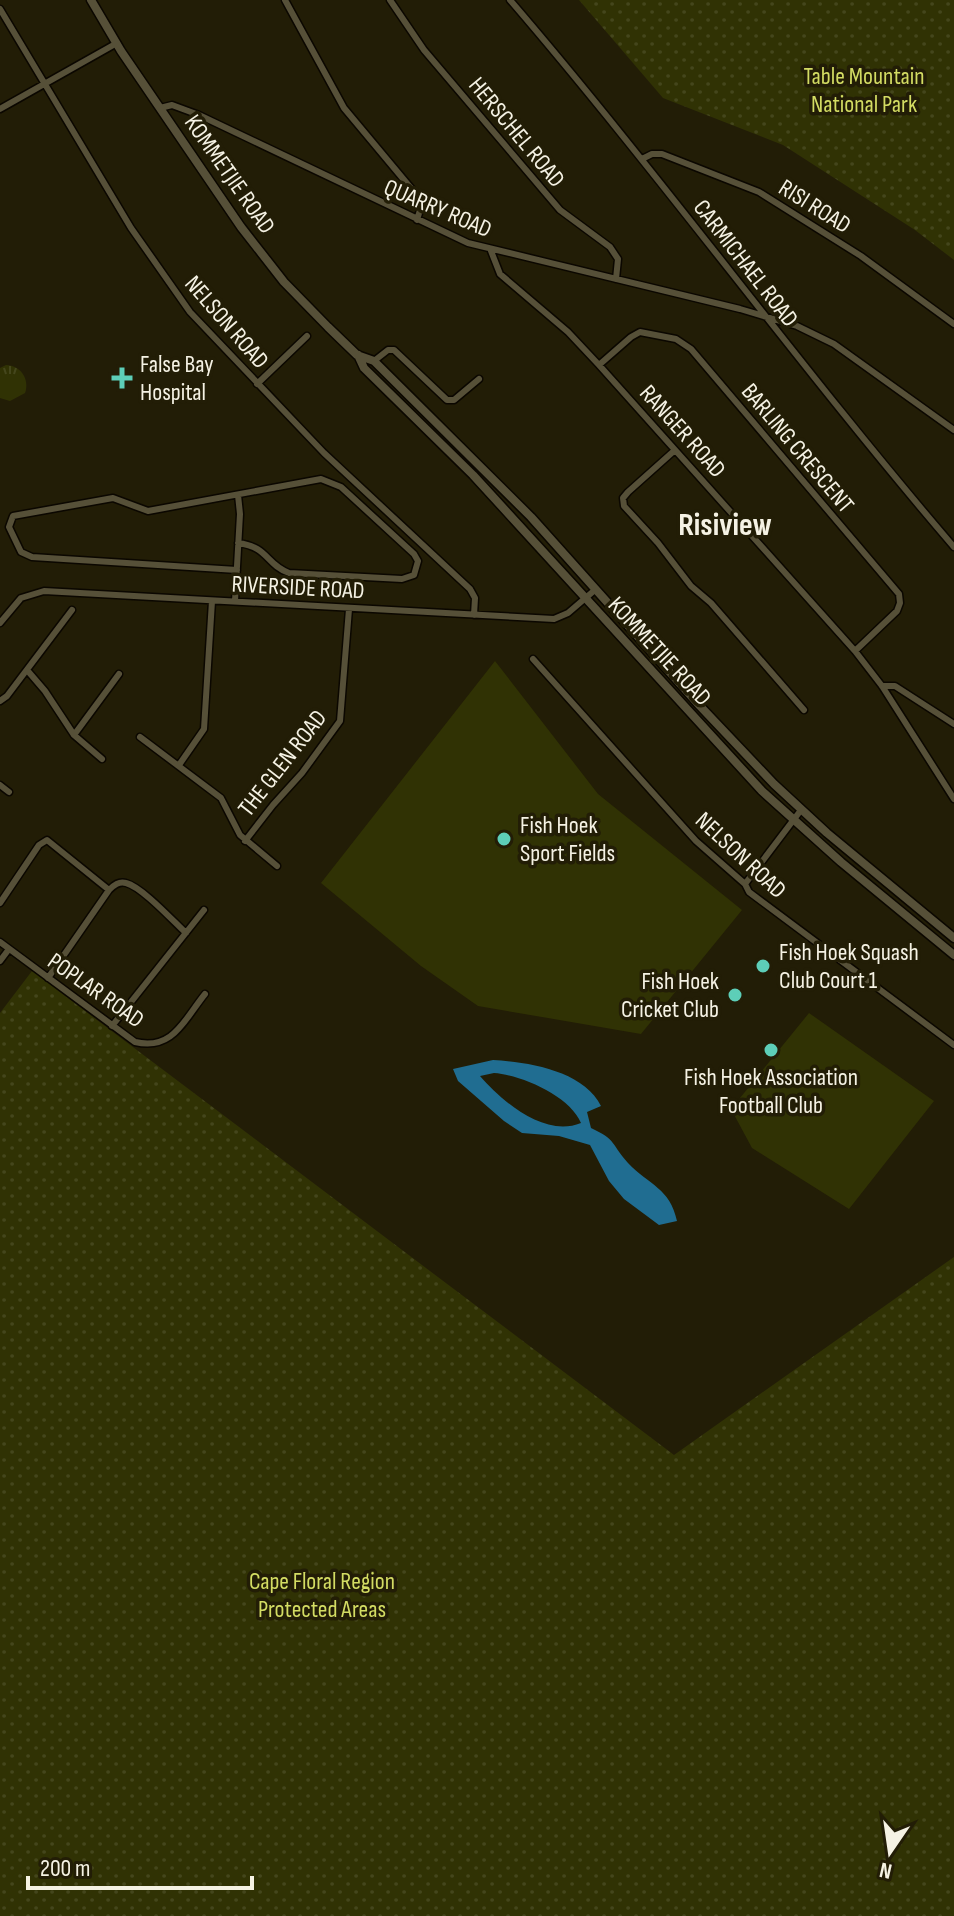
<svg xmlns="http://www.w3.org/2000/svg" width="954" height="1916" font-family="'Sofia Sans Condensed',sans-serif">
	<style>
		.grass { fill: url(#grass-tufts) }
		.park { fill: url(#park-dots) }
		.pitch { fill: #303204 }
		.water { fill: #206d91; fill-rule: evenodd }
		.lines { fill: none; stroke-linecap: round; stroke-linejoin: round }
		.minor-casing { stroke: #0b0700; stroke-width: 9 }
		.secondary-casing { stroke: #0b0700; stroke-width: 11 }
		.minor { stroke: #565038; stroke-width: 6 }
		.secondary { stroke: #565038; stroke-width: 8 }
		.poi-dot { fill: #5dceb8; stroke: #221d06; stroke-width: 3 }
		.labels { text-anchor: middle; stroke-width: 7; stroke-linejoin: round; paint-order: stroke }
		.park-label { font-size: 24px; fill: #d3dc63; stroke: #221d06 }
		.street-label { font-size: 24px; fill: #f5f2e4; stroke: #221d06 }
		.poi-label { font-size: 24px; fill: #f5f2e4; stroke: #221d06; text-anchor: start }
		.district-label { font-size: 32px; font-weight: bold; fill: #f5f2e4; stroke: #221d06 }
	</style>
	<defs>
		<pattern id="grass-tufts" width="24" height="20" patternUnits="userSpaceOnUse" patternTransform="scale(2)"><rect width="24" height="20" fill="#303204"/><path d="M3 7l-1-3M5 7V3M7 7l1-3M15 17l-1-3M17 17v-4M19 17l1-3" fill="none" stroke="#44461c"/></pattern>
		<pattern id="park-dots" width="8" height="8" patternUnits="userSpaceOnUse" patternTransform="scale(2)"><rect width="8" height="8" fill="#303204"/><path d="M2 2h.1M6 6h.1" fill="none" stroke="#44461c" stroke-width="1.8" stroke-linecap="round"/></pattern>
	</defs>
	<rect width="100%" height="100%" fill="#221d06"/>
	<path class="grass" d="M6,365C20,365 30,379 25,393L10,401L0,398V368Z"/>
	<path class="park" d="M579,0H954V260L915,230L783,145L663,98Z
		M32,971L674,1455L954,1257V1916H0V1013Z"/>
	<path class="pitch" d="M495,661L598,794L742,910L641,1034L478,1006L421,966L321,883Z
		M809,1013L934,1101L849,1209L752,1148L731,1109Z"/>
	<path class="water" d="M493,1060C529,1062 584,1071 601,1106L587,1112L591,1128C617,1140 611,1144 628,1163C649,1185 670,1188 677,1221L659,1225L624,1199L609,1181L590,1145L559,1136L522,1133L504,1121L458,1081L453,1069ZM494,1073C522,1075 570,1096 581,1123C544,1138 502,1101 480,1076Z"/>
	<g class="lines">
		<g class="minor-casing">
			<path id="minor" d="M285,0L344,108L415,193L420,210L417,220
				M390,0L424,50L560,210L610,247L618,259L616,279
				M510,0C663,178 801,369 954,547
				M0,9L131,228L190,312L324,453L470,589L475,598L474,615
				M160,108L172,105L199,115L468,243L740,309L797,326L834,344L954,430
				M0,109L117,43
				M642,159L652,154H662L759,192L861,256L954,324
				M491,251L500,274L568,332L599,365L855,651L882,686L954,799
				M374,361L388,350H394L447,400H454L479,379
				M599,365L631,337L640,332L676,339L691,349L899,594L900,603L897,611L855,651
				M257,384L307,336
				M675,450L628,492L623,498L624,506L658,543L691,586L711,603L804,710
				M237,570L32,557L21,552L9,527L13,516L113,498L148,511L321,479L341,487L414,554L418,561L414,575L402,579L289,573C265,564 269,547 238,543
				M235,601L240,514L238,495
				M0,623L21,598L44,591L554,619L568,613L596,589
				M533,659L696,841L745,884L749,892L954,1045
				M27,670L45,691L74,735L102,759
				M882,686H895L954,724
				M0,701L7,696L72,610
				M74,735L119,674
				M140,737L221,798L240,835L277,866
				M179,765L204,729L212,601
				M0,785L9,792
				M245,841L273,805L302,773L340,721L349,609
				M745,884L801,810
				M0,903L39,845L47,840L109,890
				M0,942L135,1042C173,1051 184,1020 205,994
				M0,961L9,949
				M48,978L109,890C114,885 119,881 126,883C142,887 173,921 186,933
				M112,1026L204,910"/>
		</g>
		<g class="secondary-casing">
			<path id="secondary" d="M91,0L121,51L241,227L284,282L328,327L357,355L374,361L531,517L700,706L774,784L827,833L954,938
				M358,355L364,368L473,475L762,791L841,862L954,955"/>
		</g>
		<use href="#minor" class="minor"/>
		<use href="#secondary" class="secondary"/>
	</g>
	<g class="poi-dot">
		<path d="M118 366h8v8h8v8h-8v8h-8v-8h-8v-8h8z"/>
		<circle cx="504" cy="839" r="8"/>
		<circle cx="763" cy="966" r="8"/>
		<circle cx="735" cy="995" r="8"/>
		<circle cx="771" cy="1050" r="8"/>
	</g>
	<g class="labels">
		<g class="park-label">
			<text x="864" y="84">Table Mountain<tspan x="864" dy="28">National Park</tspan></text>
			<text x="322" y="1589">Cape Floral Region<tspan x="322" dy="28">Protected Areas</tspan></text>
		</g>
		<g class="street-label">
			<text transform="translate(517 132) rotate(50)" y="8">HERSCHEL ROAD</text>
			<text transform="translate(230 174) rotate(55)" y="8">KOMMETJIE ROAD</text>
			<text transform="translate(815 206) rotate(32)" y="8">RISI ROAD</text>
			<text transform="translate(438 208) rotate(23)" y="8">QUARRY ROAD</text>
			<text transform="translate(746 263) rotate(52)" y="8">CARMICHAEL ROAD</text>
			<text transform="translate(227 322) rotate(49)" y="8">NELSON ROAD</text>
			<text transform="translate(683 431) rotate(48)" y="8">RANGER ROAD</text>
			<text transform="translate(798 448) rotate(50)" y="8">BARLING CRESCENT</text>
			<text transform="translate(298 587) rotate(3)" y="8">RIVERSIDE ROAD</text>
			<text transform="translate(660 651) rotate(47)" y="8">KOMMETJIE ROAD</text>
			<text transform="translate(282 763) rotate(-52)" y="8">THE GLEN ROAD</text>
			<text transform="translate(741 855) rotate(43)" y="8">NELSON ROAD</text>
			<text transform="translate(96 990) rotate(35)" y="8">POPLAR ROAD</text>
		</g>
		<g class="poi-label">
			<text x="140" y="372">False Bay<tspan x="140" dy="28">Hospital</tspan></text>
			<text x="520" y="833">Fish Hoek<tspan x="520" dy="28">Sport Fields</tspan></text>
			<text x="779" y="960">Fish Hoek Squash<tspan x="779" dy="28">Club Court 1</tspan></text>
			<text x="719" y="989" text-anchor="end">Fish Hoek<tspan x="719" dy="28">Cricket Club</tspan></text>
			<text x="771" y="1085" text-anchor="middle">Fish Hoek Association<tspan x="771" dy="28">Football Club</tspan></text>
		</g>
		<g class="district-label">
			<text x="725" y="535">Risiview</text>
		</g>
	</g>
	<g transform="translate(890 1852) rotate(193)" stroke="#221d06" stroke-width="6" paint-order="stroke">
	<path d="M0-6L14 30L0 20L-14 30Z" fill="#f5f2e4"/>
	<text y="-12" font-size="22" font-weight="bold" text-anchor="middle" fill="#f5f2e4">N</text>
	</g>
	<path d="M28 1876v12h224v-12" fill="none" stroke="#f5f2e4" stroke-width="4"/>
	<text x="40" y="1876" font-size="24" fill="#f5f2e4" stroke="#221d06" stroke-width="6" paint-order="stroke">200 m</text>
</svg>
